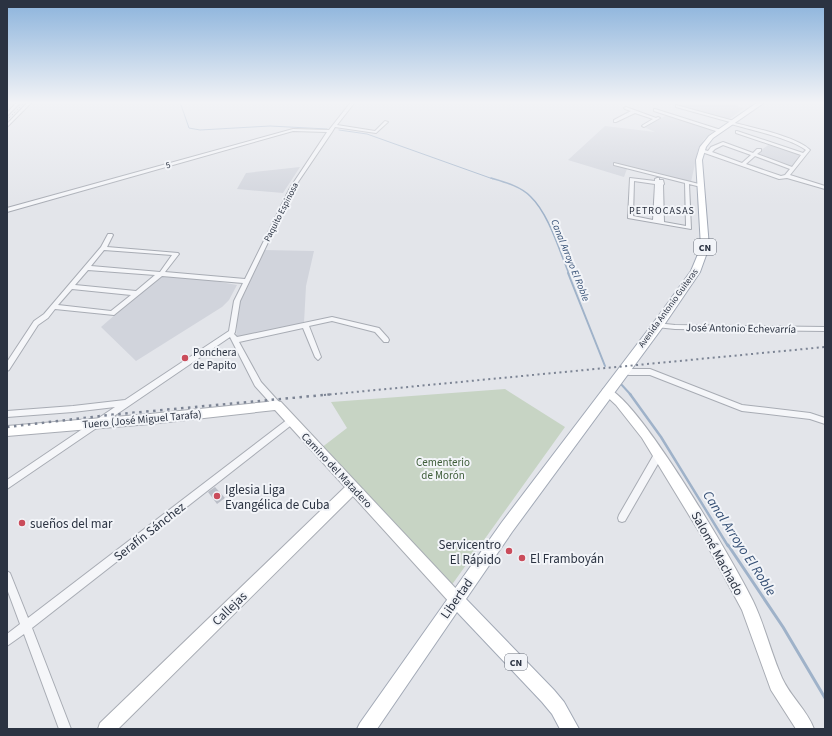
<svg xmlns="http://www.w3.org/2000/svg" width="832" height="736" font-family="'Source Sans 3',sans-serif">
	<style>
		.built { fill: #d1d4dc }
		.green { fill: #c7d4c4 }
		.lines { fill: none; stroke-linecap: round; stroke-linejoin: round }
		.stream-far4 { stroke: #9fb2c9; stroke-width: 1 }
		.stream-far3 { stroke: #9fb2c9; stroke-width: 1.5 }
		.stream-far2 { stroke: #9fb2c9; stroke-width: 2 }
		.stream-far1 { stroke: #9fb2c9; stroke-width: 2.5 }
		.stream { stroke: #9fb2c9; stroke-width: 3 }
		.building { fill: #babec7 }
		.street-casing { stroke: #a8acb4; stroke-width: 2 }
		.secondary-casing { stroke: #a8acb4; stroke-width: 2 }
		.primary-casing { stroke: #a2a9b6; stroke-width: 2 }
		.street { fill: #f5f6f9; fill-rule: evenodd }
		.secondary { fill: #fff; fill-rule: evenodd }
		.primary { fill: #fff; fill-rule: evenodd }
		.rail-far2 { stroke: #7c8494; stroke-width: 1; stroke-dasharray: 1 2.5; stroke-linecap: butt }
		.rail-far1 { stroke: #7c8494; stroke-width: 2; stroke-dasharray: 2 3.5; stroke-linecap: butt }
		.rail { stroke: #7c8494; stroke-width: 2.5; stroke-dasharray: 2.5 4.5; stroke-linecap: butt }
		.poi-dot { fill: #ca4c5b; stroke: #f2f4f8; stroke-width: 1.5 }
		.labels { text-anchor: middle; stroke-width: 4; stroke-linejoin: round; paint-order: stroke }
		.far-street-label { font-size: 9px; fill: #2b3342; stroke: #f2f4f8 }
		.far-neighbourhood-label { font-size: 10px; letter-spacing: 1px; fill: #1d2433; stroke: #f2f4f8 }
		.shield { fill: #f2f4f8; stroke: #676d79; stroke-width: 1 }
		.shield-label { font-size: 10px; font-weight: bold; fill: #2b3342 }
		.far-water-label { font-size: 10px; font-style: italic; fill: #365075; stroke: #f2f4f8 }
		.street-label { font-size: 11px; fill: #2b3342; stroke: #f2f4f8 }
		.poi-label { font-size: 11px; fill: #2b3342; stroke: #f2f4f8; text-anchor: start }
		.park-label { font-size: 11px; fill: #3e5d39; stroke: #f2f4f8 }
		.near-poi-label { font-size: 13px; fill: #2b3342; stroke: #f2f4f8; text-anchor: start }
		.near-street-label { font-size: 13px; fill: #2b3342; stroke: #f2f4f8 }
		.near-water-label { font-size: 14px; font-style: italic; fill: #365075; stroke: #f2f4f8 }
	</style>
	<rect width="100%" height="100%" fill="#e3e5ea"/>
	<path class="built" d="M669,102H724L744,108L728,120Z
		M667,115L715,130L704,139L698,150L691,182L628,166L624,177L568,160L605,126L655,132L644,127Z
		M771,143L804,155L793,167L757,153Z
		M300,167L283,193L237,189L246,173Z
		M263,250L314,251L306,286L304,323L236,338L239,300Z
		M164,272L237,285L229,300L222,307L136,361L101,327Z"/>
	<path class="green" d="M505,389L565,427L451,586L321,448L347,428L331,402Z"/>
	<g class="lines">
		<path class="stream-far4" d="M180,102L189,128L200,130L270,126L327,129
			M339,130L367,134L493,179"/>
		<path class="stream-far3" d="M491,178C504,182 520,186 530,196C549,214 559,250 569,274"/>
		<path class="stream-far2" d="M568,273L605,366
			M620,383L631,395"/>
		<path class="stream-far1" d="M630,394L661,437L728,546"/>
		<path class="stream" d="M728,545L783,627L825,698"/>
	</g>
	<path class="building" d="M215,487L225,498L217,504L208,492Z"/>
	<g class="lines">
		<g class="street-casing">
			<path id="street" d="M17,102H21L7,116V113Z
				M28,102H32L7,127V124Z
				M351,102H355L337,125L375,131L385,121L388,122L376,133L335,127L332,132L294,188L240,301L235,332L234,334L237,337L332,317L379,328L388,338L389,340L388,342H384L375,332L332,321L309,326L321,357L318,360L315,357L303,328L239,342L261,382L280,403L281,405L280,407L277,408L274,407L255,386L230,337L7,489V480L115,407L73,412L7,417V411L73,406L125,400L229,331L234,301L243,283L162,276L114,315L55,309L48,318L38,325L9,370L7,371V362L34,321L44,314L101,247L108,234H112L113,235L107,247L178,253L179,254L165,272L245,279L290,188L327,132L293,131L7,212V208L293,129L329,130ZM104,250L172,255L160,272L91,266ZM88,270L155,275L136,291L75,285ZM72,289L131,295L111,311L58,305Z
				M676,105L734,121L735,123C754,128 797,137 810,150L790,175L825,186V189L787,178L779,179L699,151V150L701,149L708,151L711,147L723,142L753,153L757,149H761V151L757,154L792,167L801,155L736,133V131H737L803,153L806,150C790,138 751,130 731,124L730,122L676,107ZM723,145L751,155L742,163L712,152L715,149ZM755,156L790,169L785,175L781,176L746,164Z
				M626,107L656,118L658,117L660,118L644,127L642,126L643,125L653,119L635,113L616,122H614V120L631,111L625,109L624,108Z
				M655,109L721,130L722,131L719,132L654,111V109Z
				M614,163L703,185V186L701,187L689,184L691,229L628,218L630,178L655,181V179L657,178H659V180H663L664,184L663,185L664,222L686,226L685,183L614,165ZM634,181L655,184L653,220L633,216Z
				M656,323L675,325L825,327V331L675,329L656,327L655,325Z
				M622,367L629,369H650L742,405L810,413L825,418V424L810,419L742,411L650,375H629L620,372L618,370L620,368Z
				M291,418L294,419L295,421L294,423L32,628L71,729H59L24,634L7,646V634L20,624L7,589V571L10,573L28,618L288,419Z
				M661,453L664,454L665,457L664,460L659,462L625,521L622,522L619,521L618,518L619,515L653,456Z"/>
		</g>
		<g class="secondary-casing">
			<path id="secondary" d="M607,388C639,399 735,564 753,601C765,626 771,653 782,678C790,696 807,710 814,729H796L771,690L742,610L706,543L642,438L616,405L602,392L603,389Z
				M277,401L281,402L461,594L463,599L461,604L456,606L451,604L353,496L118,729H98L100,723L345,487L275,410L150,424L7,436V426L150,414Z"/>
		</g>
		<g class="primary-casing">
			<path id="primary" d="M758,102H765L713,138L706,147L702,160L709,247L700,272L662,328L512,532L466,599L554,690L564,702L579,729H560L552,714L542,702L457,612L377,729H357L360,723L502,522L654,322L691,271L701,247L696,160L700,147L709,136Z"/>
		</g>
		<use href="#street" class="street"/>
		<use href="#secondary" class="secondary"/>
		<use href="#primary" class="primary"/>
		<path class="rail-far2" d="M7,120L25,102"/>
		<path class="rail-far1" d="M324,395L825,347"/>
		<path class="rail" d="M7,427L109,415L334,394"/>
	</g>
	<linearGradient id="sky" x2="0" y2="1"><stop stop-color="#8bb3dc"/><stop offset="0.5" stop-color="#f2f3f6"/><stop offset="1" stop-color="#f2f3f6" stop-opacity="0"/></linearGradient>
	<rect width="832" height="205" fill="url(#sky)"/>
	<g class="poi-dot">
		<circle cx="185" cy="358" r="4"/>
		<circle cx="217" cy="496" r="4"/>
		<circle cx="22" cy="523" r="4"/>
		<circle cx="509" cy="551" r="4"/>
		<circle cx="522" cy="558" r="4"/>
	</g>
	<g class="labels">
		<g class="far-street-label">
			<text transform="translate(168 165) rotate(-16)" y="3">5</text>
			<text transform="translate(281 212) rotate(-63)" y="3">Paquito Espinosa</text>
			<text transform="translate(668 308) rotate(-54)" y="3">Avenida Antonio Guiteras</text>
		</g>
		<g class="far-neighbourhood-label">
			<text x="662" y="214">PETROCASAS</text>
		</g>
		<g class="shield">
			<rect x="694" y="239" width="22" height="16" rx="3"/>
			<rect x="505" y="654" width="22" height="16" rx="3"/>
		</g>
		<g class="shield-label">
			<text x="705" y="251">CN</text>
			<text x="516" y="666">CN</text>
		</g>
		<g class="far-water-label">
			<text transform="translate(571 260) rotate(68)" y="4">Canal Arroyo El Roble</text>
		</g>
		<g class="street-label">
			<text transform="translate(741 328) rotate(1)" y="4">José Antonio Echevarría</text>
			<text transform="translate(142 419) rotate(-5)" y="4">Tuero (José Miguel Tarafa)</text>
			<text transform="translate(337 470) rotate(47)" y="4">Camino del Matadero</text>
		</g>
		<g class="poi-label">
			<text x="193" y="356">Ponchera<tspan x="193" dy="13">de Papito</tspan></text>
		</g>
		<g class="park-label">
			<text x="443" y="466">Cementerio<tspan x="443" dy="13">de Morón</tspan></text>
		</g>
		<g class="near-poi-label">
			<text x="225" y="494">Iglesia Liga<tspan x="225" dy="15">Evangélica de Cuba</tspan></text>
			<text x="30" y="528">sueños del mar</text>
			<text x="501" y="549" text-anchor="end">Servicentro<tspan x="501" dy="15">El Rápido</tspan></text>
			<text x="530" y="563">El Framboyán</text>
		</g>
		<g class="near-street-label">
			<text transform="translate(149 531) rotate(-38)" y="5">Serafín Sánchez</text>
			<text transform="translate(718 553) rotate(61)" y="5">Salomé Machado</text>
			<text transform="translate(456 598) rotate(-55)" y="5">Libertad</text>
			<text transform="translate(229 608) rotate(-44)" y="5">Callejas</text>
		</g>
		<g class="near-water-label">
			<text transform="translate(740 543) rotate(57)" y="5">Canal Arroyo El Roble</text>
		</g>
	</g>
	<rect width="832" height="736" fill="none" stroke="#2b3342" stroke-width="16"/>
</svg>
